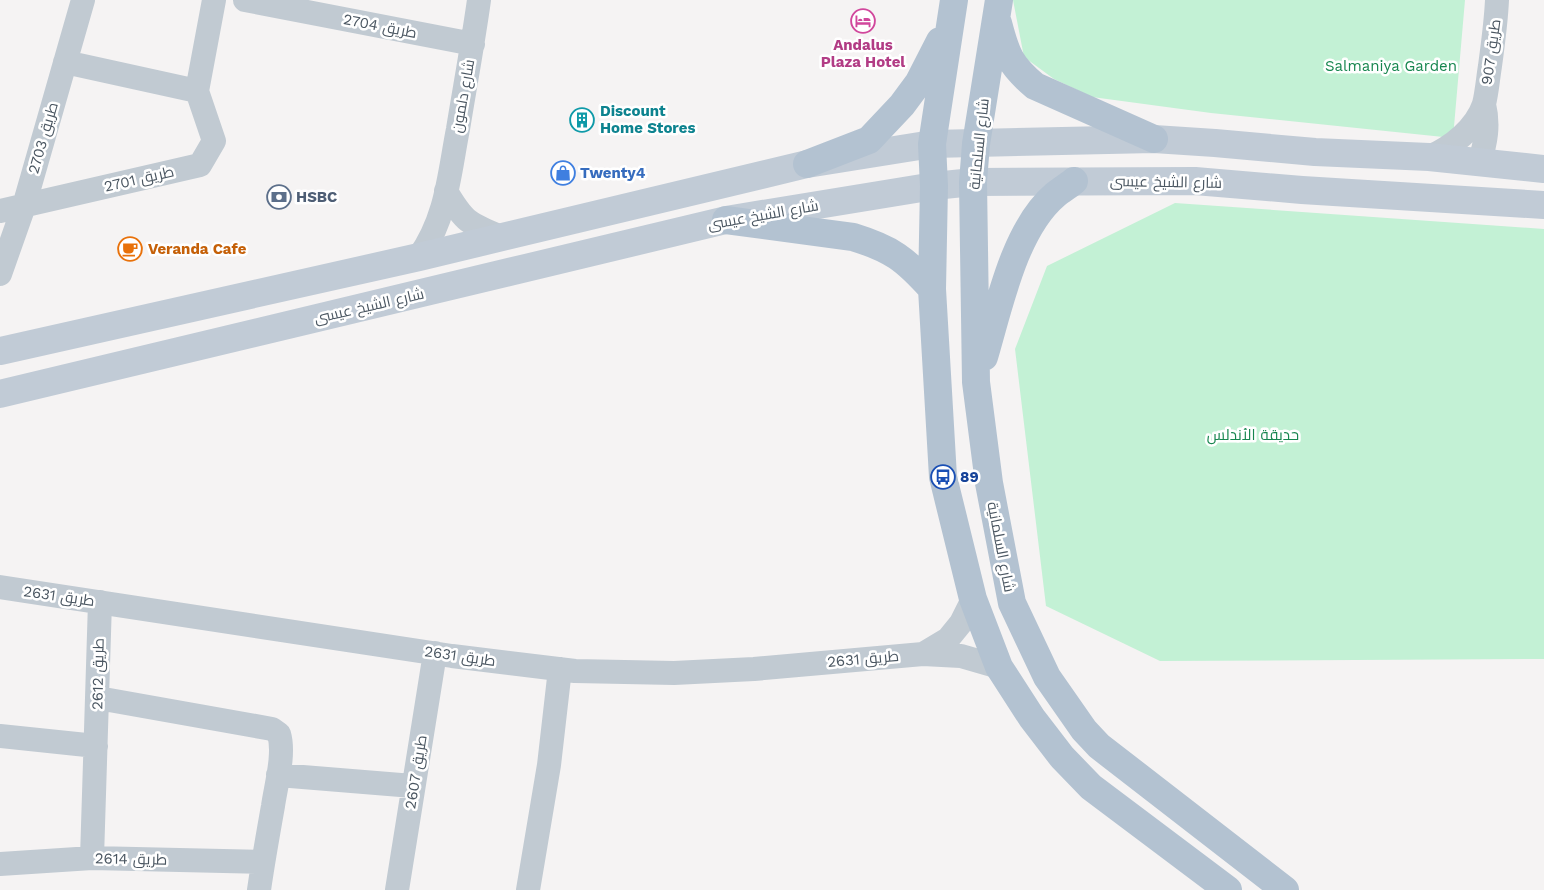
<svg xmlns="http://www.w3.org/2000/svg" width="1544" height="890" font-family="'Work Sans',Cairo,sans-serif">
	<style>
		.green { fill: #c3f1d5 }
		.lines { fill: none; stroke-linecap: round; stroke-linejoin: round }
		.street { stroke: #c1cad2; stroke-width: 24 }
		.secondary { stroke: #c1cbd6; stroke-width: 28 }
		.primary { stroke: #b3c2d1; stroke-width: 28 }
		.labels { text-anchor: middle; stroke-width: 5; stroke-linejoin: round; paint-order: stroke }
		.street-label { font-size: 15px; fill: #4a5661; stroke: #fff }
		.hotel-label { font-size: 15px; font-weight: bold; fill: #b23c85; stroke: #fff }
		.park-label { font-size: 15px; fill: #17864f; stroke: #fff }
		.culture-label { font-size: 15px; font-weight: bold; fill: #0d838f; stroke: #fff; text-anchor: start }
		.shop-label { font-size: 15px; font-weight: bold; fill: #366cbe; stroke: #fff; text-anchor: start }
		.service-label { font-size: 15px; font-weight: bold; fill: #4e5e75; stroke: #fff; text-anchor: start }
		.food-label { font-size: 15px; font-weight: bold; fill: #c56008; stroke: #fff; text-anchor: start }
		.transit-label { font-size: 15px; font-weight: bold; fill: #164399; stroke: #fff; text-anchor: start }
	</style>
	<rect width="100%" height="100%" fill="#f5f3f3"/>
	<path class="green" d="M1013,0H1465L1453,138L1211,113L1092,97L1054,79L1024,57Z
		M1175,203L1544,229V659L1160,661L1046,606L1015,349L1047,266Z"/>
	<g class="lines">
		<path class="street" d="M245,0L473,44
			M65,62L197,91
			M1429,157C1452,147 1476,128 1484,104C1487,92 1488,78 1490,66C1493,44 1496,22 1497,0
			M1479,163C1486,143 1489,125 1484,104
			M446,191C464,222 469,224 501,237
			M0,211L200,165L214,141L197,91L214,0
			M419,257C447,217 449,175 458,129C465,86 473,43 479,0
			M0,274L24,206L83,0
			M0,587L452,656L575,671L674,673L754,669L923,654L961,656L999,667
			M923,654L948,639L961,623L973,599
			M98,698L272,729L279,734C285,754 276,785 273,806C268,834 263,862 259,890
			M0,736L96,746
			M278,775L413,786
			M92,858L100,602
			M0,864L92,858L263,862
			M397,890L435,653
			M528,890L549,765L560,669"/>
		<path class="secondary" d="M0,351L419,257L807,164L932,144L1154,139L1215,143L1315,152L1429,157L1544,169
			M0,394L726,220L934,186L973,182L1195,181L1302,190L1544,205"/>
		<path class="primary" d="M954,0L932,144L934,186L932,289L943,477L973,599L999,667L1032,718L1062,757L1091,787L1228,890
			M999,0L976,144L973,182L976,382L989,483L1012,603L1047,677L1084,730L1099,746L1285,890
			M998,23C1006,54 1010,65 1035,86L1154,139
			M807,164L869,140L902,105L919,82L940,41
			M726,220L853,237C892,249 905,259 932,289
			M984,357C999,307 1014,230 1055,195C1061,190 1068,186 1074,181"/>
	</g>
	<defs>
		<g id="hotel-ring" transform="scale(1.25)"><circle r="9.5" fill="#fff" stroke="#d1479c" stroke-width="1.5"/><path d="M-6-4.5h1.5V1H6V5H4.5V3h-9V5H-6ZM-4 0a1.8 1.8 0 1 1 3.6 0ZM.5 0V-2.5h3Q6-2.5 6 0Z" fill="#d1479c"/></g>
		<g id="building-ring" transform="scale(1.25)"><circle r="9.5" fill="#fff" stroke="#0f9aa8" stroke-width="1.5"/><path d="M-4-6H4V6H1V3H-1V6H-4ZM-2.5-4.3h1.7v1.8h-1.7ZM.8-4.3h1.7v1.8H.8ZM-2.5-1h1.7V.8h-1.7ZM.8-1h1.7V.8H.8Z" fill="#0f9aa8"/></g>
		<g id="shop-ring" transform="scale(1.25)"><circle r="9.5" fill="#fff" stroke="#3f7fe0" stroke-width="1.5"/><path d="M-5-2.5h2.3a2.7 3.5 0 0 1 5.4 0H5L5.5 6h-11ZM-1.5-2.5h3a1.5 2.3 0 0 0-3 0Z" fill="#3f7fe0"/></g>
		<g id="bank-ring" transform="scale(1.25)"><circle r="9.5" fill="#fff" stroke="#5c6f8a" stroke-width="1.5"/><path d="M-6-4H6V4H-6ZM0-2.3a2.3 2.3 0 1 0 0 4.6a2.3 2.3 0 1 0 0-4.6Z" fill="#5c6f8a"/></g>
		<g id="cafe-ring" transform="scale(1.25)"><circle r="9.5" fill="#fff" stroke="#e8710a" stroke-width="1.5"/><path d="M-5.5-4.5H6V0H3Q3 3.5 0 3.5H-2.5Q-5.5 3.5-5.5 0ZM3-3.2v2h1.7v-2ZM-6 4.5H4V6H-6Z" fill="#e8710a"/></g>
		<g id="bus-ring" transform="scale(1.25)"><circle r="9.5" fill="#fff" stroke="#1a4fb4" stroke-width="1.5"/><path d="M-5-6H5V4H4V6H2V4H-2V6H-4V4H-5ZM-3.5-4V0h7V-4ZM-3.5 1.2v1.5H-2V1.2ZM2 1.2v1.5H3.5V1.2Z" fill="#1a4fb4"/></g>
	</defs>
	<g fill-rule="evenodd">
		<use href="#hotel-ring" x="863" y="21"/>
		<use href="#building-ring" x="582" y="120"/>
		<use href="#shop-ring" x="563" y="173"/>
		<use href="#bank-ring" x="279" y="197"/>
		<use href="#cafe-ring" x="130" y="249"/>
		<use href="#bus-ring" x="943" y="477"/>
	</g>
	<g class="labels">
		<g class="street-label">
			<text transform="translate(380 26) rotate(11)" y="5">طريق 2704</text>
			<text transform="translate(1491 52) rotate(-82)" y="5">طريق 907</text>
			<text transform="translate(463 96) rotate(-80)" y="5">شارع دلمون</text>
			<text transform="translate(43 138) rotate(-74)" y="5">طريق 2703</text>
			<text transform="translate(979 144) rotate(-84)" y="5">شارع السلمانية</text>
			<text transform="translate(139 179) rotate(-13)" y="5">طريق 2701</text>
			<text transform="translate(1166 182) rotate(1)" y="5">شارع الشيخ عيسى</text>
			<text transform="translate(763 215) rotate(-10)" y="5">شارع الشيخ عيسى</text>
			<text transform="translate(369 306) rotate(-13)" y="5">شارع الشيخ عيسى</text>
			<text transform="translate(1001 547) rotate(79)" y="5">شارع السلمانية</text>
			<text transform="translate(59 596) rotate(8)" y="5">طريق 2631</text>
			<text transform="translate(460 656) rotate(8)" y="5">طريق 2631</text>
			<text transform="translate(863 659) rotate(-5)" y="5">طريق 2631</text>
			<text transform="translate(98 674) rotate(-89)" y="5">طريق 2612</text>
			<text transform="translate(416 772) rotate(-81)" y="5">طريق 2607</text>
			<text transform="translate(131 859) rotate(1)" y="5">طريق 2614</text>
		</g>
		<g class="hotel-label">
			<text x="863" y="50">Andalus<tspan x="863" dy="17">Plaza Hotel</tspan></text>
		</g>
		<g class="park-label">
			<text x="1391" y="71">Salmaniya Garden</text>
			<text x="1253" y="440">حديقة الأندلس</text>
		</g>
		<g class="culture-label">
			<text x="600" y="116">Discount<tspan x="600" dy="17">Home Stores</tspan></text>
		</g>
		<g class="shop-label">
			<text x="580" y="178">Twenty4</text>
		</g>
		<g class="service-label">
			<text x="296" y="202">HSBC</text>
		</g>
		<g class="food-label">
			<text x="148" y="254">Veranda Cafe</text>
		</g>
		<g class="transit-label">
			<text x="960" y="482">89</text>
		</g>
	</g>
</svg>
